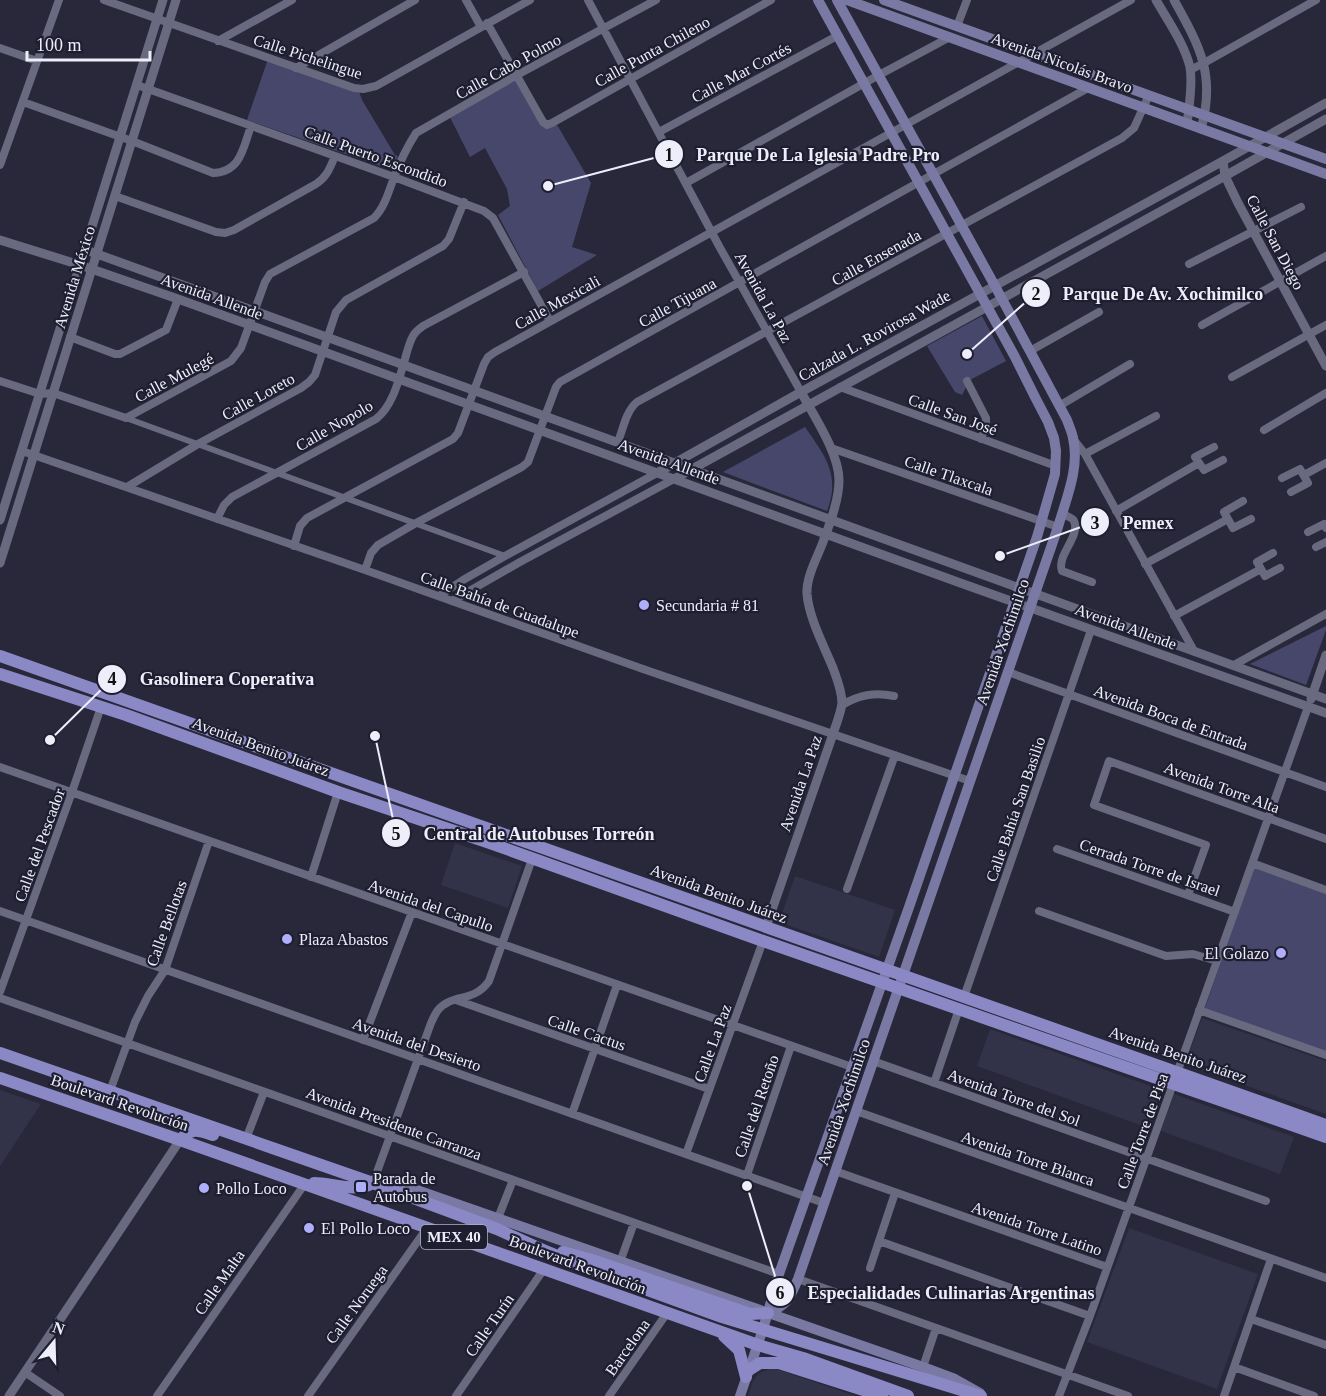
<svg xmlns="http://www.w3.org/2000/svg" width="1326" height="1396" font-family="Georgia,serif">
	<style>
		.built { fill: #323249 }
		.green { fill: #47476c }
		.lines { fill: none; stroke-linecap: round; stroke-linejoin: round }
		.pedestrian { stroke: #696a7f; stroke-width: 6 }
		.minor { stroke: #696a7f; stroke-width: 8 }
		.tertiary { stroke: #696a7f; stroke-width: 9 }
		.secondary { stroke: #7a79a3; stroke-width: 10 }
		.primary { stroke: #8a89c6; stroke-width: 12 }
		.poi-dot { fill: #afaefa; stroke: #1e1e30; stroke-width: 2 }
		.labels { text-anchor: middle; stroke-width: 4.5; stroke-linejoin: round; paint-order: stroke }
		.shield { fill: #1e1e30; stroke: #afb0bd; stroke-width: 1.5 }
		.shield-label { font-size: 15px; font-weight: bold; fill: #edeefa }
		.street-label { font-size: 16px; fill: #edeefa; stroke: #1e1e30 }
		.poi-label { font-size: 16px; fill: #edeefa; stroke: #1e1e30; text-anchor: start }
		.leader { fill: none; stroke: #edeefa; stroke-width: 2 }
		.callout-dot { fill: #edeefa; stroke: #1e1e30; stroke-width: 2 }
		.mark-label { font-size: 18px; text-anchor: middle; font-weight: bold; fill: #111 }
		.callout-label { font-size: 18px; text-anchor: middle; font-weight: bold; fill: #edeefa; stroke: #1e1e30; stroke-width: 4.5; stroke-linejoin: round; paint-order: stroke }
	</style>
	<rect width="100%" height="100%" fill="#28283a"/>
	<path class="built" d="M455,843L522,866L508,908L441,885Z
		M795,876L895,910L879,957L779,922Z
		M1202,1018L1326,1061V1114L1185,1064Z
		M990,1029L1162,1090L1148,1128L977,1066Z
		M0,1090L41,1104L0,1166Z
		M1174,1094L1294,1137L1280,1174L1161,1131Z
		M1129,1228L1258,1274L1217,1389L1087,1342Z
		M773,1368L856,1396H748L753,1381L759,1373Z"/>
	<path class="green" d="M268,59L359,91L362,100L395,155L398,156L392,170L247,120Z
		M516,77L544,128L556,123L591,183L572,247L597,255L538,291L498,215L510,206L507,189L485,148L470,157L449,115Z
		M982,316L1006,361L970,380L962,395L955,392L927,346Z
		M805,427C825,456 841,475 827,511L723,472Z
		M1326,626V630L1306,685L1250,664Z
		M1254,867L1326,893V1052L1205,1008Z"/>
	<g class="lines">
		<path class="pedestrian" d="M126,418L505,556"/>
		<path class="minor" d="M104,0L354,88L363,89L376,86L530,0
			M466,0L481,27
			M588,0L719,246L801,392
			M487,23L543,122L547,125L552,123L771,0
			M957,26L967,0
			M218,41L292,0
			M0,48L37,61
			M296,68L415,0
			M1190,70L1204,63L1316,0
			M137,85L394,177L484,211L493,218L550,321
			M23,102L132,141L213,173C241,172 243,148 251,126
			M659,132L837,36
			M0,165L59,0
			M686,183L879,75L950,37
			M115,196L216,232L225,233L234,230L316,184C327,177 330,168 335,156
			M1189,264L1301,207
			M1202,325L1326,256
			M70,337L115,354H120L166,330L178,299
			M1030,351L1099,312
			M1232,377L1326,325
			M0,381L40,394L53,393L126,418L231,361L241,348L265,282L270,274L374,218C384,208 388,194 393,180C399,164 407,147 416,133L517,75L656,0
			M967,381L986,418V425L981,439
			M840,387L1056,466
			M1059,406L1130,364
			M1264,430L1326,393
			M1074,440L1085,454L1194,651
			M618,442C623,429 626,411 637,402L1122,138L1134,128L1149,95
			M1214,447L1195,457L1204,470L1223,460
			M831,448L1058,527
			M22,451L365,570L643,669L970,781
			M1085,454L1156,416
			M1304,475L1326,463
			M1282,478L1300,469L1308,483L1291,492
			M127,487L198,444L301,388L309,382L315,375L336,312L346,300L443,246L449,239L464,202
			M1243,501L1224,512L1233,528L1251,519
			M1116,511L1199,463
			M1062,514C1066,516 1072,517 1074,521C1081,536 1056,556 1062,571L1092,582
			M217,519L224,505L232,497L376,419C393,406 399,379 405,359C407,352 409,343 413,336C415,332 419,329 423,326L524,272
			M1308,532L1324,524L1326,528
			M294,546L300,526L307,518L453,439L458,433L484,364L488,357L495,352L1131,0
			M1316,547L1326,542
			M1273,553L1257,562L1265,576L1280,568
			M1145,564L1228,519
			M365,570L371,553L378,545L416,523L522,467L528,462L556,387L560,382L1088,88
			M439,596L463,580L505,556L657,473
			M452,601L520,562L674,479
			M1174,616L1261,569
			M1234,665L1326,614
			M1008,672L1326,787
			M842,705C859,695 874,692 894,696
			M0,767L852,1067
			M1057,849L1235,912
			M1252,863L1326,890
			M311,877L338,792
			M847,889L895,755
			M1188,895L1206,845L1094,805L1109,761L1326,839
			M0,911L824,1203
			M1039,911L1166,956L1193,954L1217,961
			M0,992L72,792L101,707
			M964,997L1091,630
			M0,998L779,1274
			M456,1000L709,1089
			M1199,1010L1326,1055
			M363,1040L412,912
			M873,1061L1266,1201
			M934,1083L959,1009
			M110,1091L135,1022L148,996L165,970L209,841
			M856,1111L1326,1278
			M572,1114L617,985
			M246,1139L264,1092
			M686,1154L763,941
			M835,1171L1107,1267
			M747,1175L791,1046
			M373,1183L431,1023C433,1019 435,1014 438,1010C452,993 474,1003 489,981L532,859
			M498,1218L513,1180
			M879,1241L1090,1316
			M619,1265L634,1223
			M870,1268L895,1193
			M798,1279L1128,1396
			M1251,1319L1326,1345
			M923,1367L936,1328
			M1234,1367L1314,1396
			M26,1373L60,1396
			M157,1396L304,1185
			M308,1396L427,1228
			M456,1396L544,1269
			M609,1396L667,1313
			M1059,1396L1090,1316L1308,707
			M1224,1396L1271,1259"/>
		<path class="tertiary" d="M1156,0C1168,21 1184,43 1190,67C1193,84 1189,107 1187,124
			M1174,0C1200,47 1216,75 1201,129
			M1223,161L1225,176L1238,203L1326,366
			M0,240L80,265L178,299L966,585L1326,713
			M86,250L1326,699
			M657,473L801,392L1223,161L1326,103
			M674,479L1225,176L1326,119
			M0,520L163,0
			M0,563L176,0
			M1311,699L1326,655
			M766,927L833,734C836,724 841,713 842,703C842,691 837,679 833,668C824,646 809,618 807,594C806,577 817,558 823,542C830,523 839,500 839,480C839,453 814,416 801,392
			M9,1396L180,1140"/>
		<path class="secondary" d="M847,0L1326,174
			M884,0L1326,159
			M373,1183L391,1181L923,1367L955,1379L980,1393
			M768,1313C788,1305 789,1299 798,1279L1058,527C1066,499 1080,468 1073,438C1072,432 1069,426 1067,420L995,286L837,0
			M740,1396L763,1329L779,1274L908,910L1037,537L1055,474L1056,451L1054,438L1048,422L1036,399L1015,357L818,0"/>
		<path class="primary" d="M0,656L1326,1125
			M0,674L126,715L338,792L487,842L763,941L1326,1137
			M0,1053L373,1183L497,1229L543,1250L590,1269L722,1317L981,1396
			M0,1078L180,1140L758,1345L803,1358L908,1396
			M180,1140C192,1127 198,1130 213,1135
			M314,1183C333,1183 355,1193 373,1183
			M563,1252L592,1260L750,1314L768,1313
			M724,1336L739,1350L746,1377
			M749,1370L760,1363H779L882,1396"/>
	</g>
	<g class="poi-dot">
		<circle cx="644" cy="605" r="6"/>
		<circle cx="287" cy="939" r="6"/>
		<circle cx="1281" cy="953" r="6"/>
		<rect x="355" y="1181" width="12" height="12" rx="3"/>
		<circle cx="204" cy="1188" r="6"/>
		<circle cx="309" cy="1228" r="6"/>
	</g>
	<g class="labels">
		<rect class="shield" x="421" y="1225" width="66" height="24" rx="4.5"/>
		<g class="shield-label">
			<text x="454" y="1242">MEX 40</text>
		</g>
		<g class="street-label">
			<text transform="translate(652 51) rotate(-29)" y="6">Calle Punta Chileno</text>
			<text transform="translate(308 56) rotate(18)" y="6">Calle Pichelingue</text>
			<text transform="translate(1062 62) rotate(20)" y="6">Avenida Nicolás Bravo</text>
			<text transform="translate(508 66) rotate(-29)" y="6">Calle Cabo Polmo</text>
			<text transform="translate(741 72) rotate(-28)" y="6">Calle Mar Cortés</text>
			<text transform="translate(376 156) rotate(20)" y="6">Calle Puerto Escondido</text>
			<text transform="translate(1276 242) rotate(62)" y="6">Calle San Diego</text>
			<text transform="translate(876 257) rotate(-29)" y="6">Calle Ensenada</text>
			<text transform="translate(74 277) rotate(-73)" y="6">Avenida México</text>
			<text transform="translate(212 296) rotate(20)" y="6">Avenida Allende</text>
			<text transform="translate(764 297) rotate(61)" y="6">Avenida La Paz</text>
			<text transform="translate(557 302) rotate(-29)" y="6">Calle Mexicali</text>
			<text transform="translate(677 302) rotate(-29)" y="6">Calle Tijuana</text>
			<text transform="translate(874 335) rotate(-29)" y="6">Calzada L. Rovirosa Wade</text>
			<text transform="translate(174 377) rotate(-28)" y="6">Calle Mulegé</text>
			<text transform="translate(258 396) rotate(-29)" y="6">Calle Loreto</text>
			<text transform="translate(953 414) rotate(20)" y="6">Calle San José</text>
			<text transform="translate(334 425) rotate(-30)" y="6">Calle Nopolo</text>
			<text transform="translate(669 461) rotate(20)" y="6">Avenida Allende</text>
			<text transform="translate(949 475) rotate(19)" y="6">Calle Tlaxcala</text>
			<text transform="translate(500 604) rotate(20)" y="6">Calle Bahía de Guadalupe</text>
			<text transform="translate(1126 626) rotate(20)" y="6">Avenida Allende</text>
			<text transform="translate(1002 642) rotate(-71)" y="6">Avenida Xochimilco</text>
			<text transform="translate(1171 717) rotate(20)" y="6">Avenida Boca de Entrada</text>
			<text transform="translate(261 746) rotate(20)" y="6">Avenida Benito Juárez</text>
			<text transform="translate(800 783) rotate(-71)" y="6">Avenida La Paz</text>
			<text transform="translate(1222 787) rotate(20)" y="6">Avenida Torre Alta</text>
			<text transform="translate(1015 809) rotate(-71)" y="6">Calle Bahía San Basilio</text>
			<text transform="translate(39 845) rotate(-70)" y="6">Calle del Pescador</text>
			<text transform="translate(1150 867) rotate(19)" y="6">Cerrada Torre de Israel</text>
			<text transform="translate(719 893) rotate(20)" y="6">Avenida Benito Juárez</text>
			<text transform="translate(431 905) rotate(19)" y="6">Avenida del Capullo</text>
			<text transform="translate(166 923) rotate(-70)" y="6">Calle Bellotas</text>
			<text transform="translate(587 1032) rotate(19)" y="6">Calle Cactus</text>
			<text transform="translate(712 1043) rotate(-70)" y="6">Calle La Paz</text>
			<text transform="translate(417 1044) rotate(19)" y="6">Avenida del Desierto</text>
			<text transform="translate(1178 1054) rotate(19)" y="6">Avenida Benito Juárez</text>
			<text transform="translate(1014 1097) rotate(20)" y="6">Avenida Torre del Sol</text>
			<text transform="translate(120 1102) rotate(19)" y="6">Boulevard Revolución</text>
			<text transform="translate(843 1102) rotate(-71)" y="6">Avenida Xochimilco</text>
			<text transform="translate(756 1106) rotate(-71)" y="6">Calle del Retoño</text>
			<text transform="translate(394 1123) rotate(20)" y="6">Avenida Presidente Carranza</text>
			<text transform="translate(1142 1131) rotate(-70)" y="6">Calle Torre de Pisa</text>
			<text transform="translate(1028 1158) rotate(19)" y="6">Avenida Torre Blanca</text>
			<text transform="translate(1037 1228) rotate(19)" y="6">Avenida Torre Latino</text>
			<text transform="translate(578 1264) rotate(20)" y="6">Boulevard Revolución</text>
			<text transform="translate(219 1282) rotate(-55)" y="6">Calle Malta</text>
			<text transform="translate(356 1304) rotate(-54)" y="6">Calle Noruega</text>
			<text transform="translate(489 1325) rotate(-55)" y="6">Calle Turín</text>
			<text transform="translate(627 1347) rotate(-55)" y="6">Barcelona</text>
		</g>
		<g class="poi-label">
			<text x="656" y="611">Secundaria # 81</text>
			<text x="299" y="945">Plaza Abastos</text>
			<text x="1269" y="959" text-anchor="end">El Golazo</text>
			<text x="373" y="1184">Parada de<tspan x="373" dy="18">Autobus</tspan></text>
			<text x="216" y="1194">Pollo Loco</text>
			<text x="321" y="1234">El Pollo Loco</text>
		</g>
	</g>
	<path class="leader" d="M548 186L669 154M967 354L1036 293M1000 556L1095 522M50 740L112 679M375 736L396 833M747 1186L780 1292"/>
	<g class="callout-dot">
		<circle cx="548" cy="186" r="6"/>
		<circle cx="967" cy="354" r="6"/>
		<circle cx="1000" cy="556" r="6"/>
		<circle cx="50" cy="740" r="6"/>
		<circle cx="375" cy="736" r="6"/>
		<circle cx="747" cy="1186" r="6"/>
		<circle cx="669" cy="154" r="15"/>
		<circle cx="1036" cy="293" r="15"/>
		<circle cx="1095" cy="522" r="15"/>
		<circle cx="112" cy="679" r="15"/>
		<circle cx="396" cy="833" r="15"/>
		<circle cx="780" cy="1292" r="15"/>
	</g>
	<g class="mark-label">
		<text x="669" y="161">1</text>
		<text x="1036" y="300">2</text>
		<text x="1095" y="529">3</text>
		<text x="112" y="685">4</text>
		<text x="396" y="840">5</text>
		<text x="780" y="1299">6</text>
	</g>
	<g class="callout-label">
		<text x="818" y="161">Parque De La Iglesia Padre Pro</text>
		<text x="1163" y="300">Parque De Av. Xochimilco</text>
		<text x="1148" y="529">Pemex</text>
		<text x="227" y="685">Gasolinera Coperativa</text>
		<text x="539" y="840">Central de Autobuses Torreón</text>
		<text x="951" y="1299">Especialidades Culinarias Argentinas</text>
	</g>
	<g transform="translate(54 1342) rotate(19)" stroke="#1e1e30" stroke-width="4.5" paint-order="stroke">
	<path d="M0-4.5L10 22L0 15L-10 22Z" fill="#edeefa"/>
	<text y="-9" font-size="16" font-weight="bold" text-anchor="middle" fill="#edeefa">N</text>
	</g>
	<path d="M27 51v9h123v-9" fill="none" stroke="#edeefa" stroke-width="3"/>
	<text x="36" y="51" font-size="18" fill="#edeefa" stroke="#1e1e30" stroke-width="4.5" paint-order="stroke">100 m</text>
</svg>
